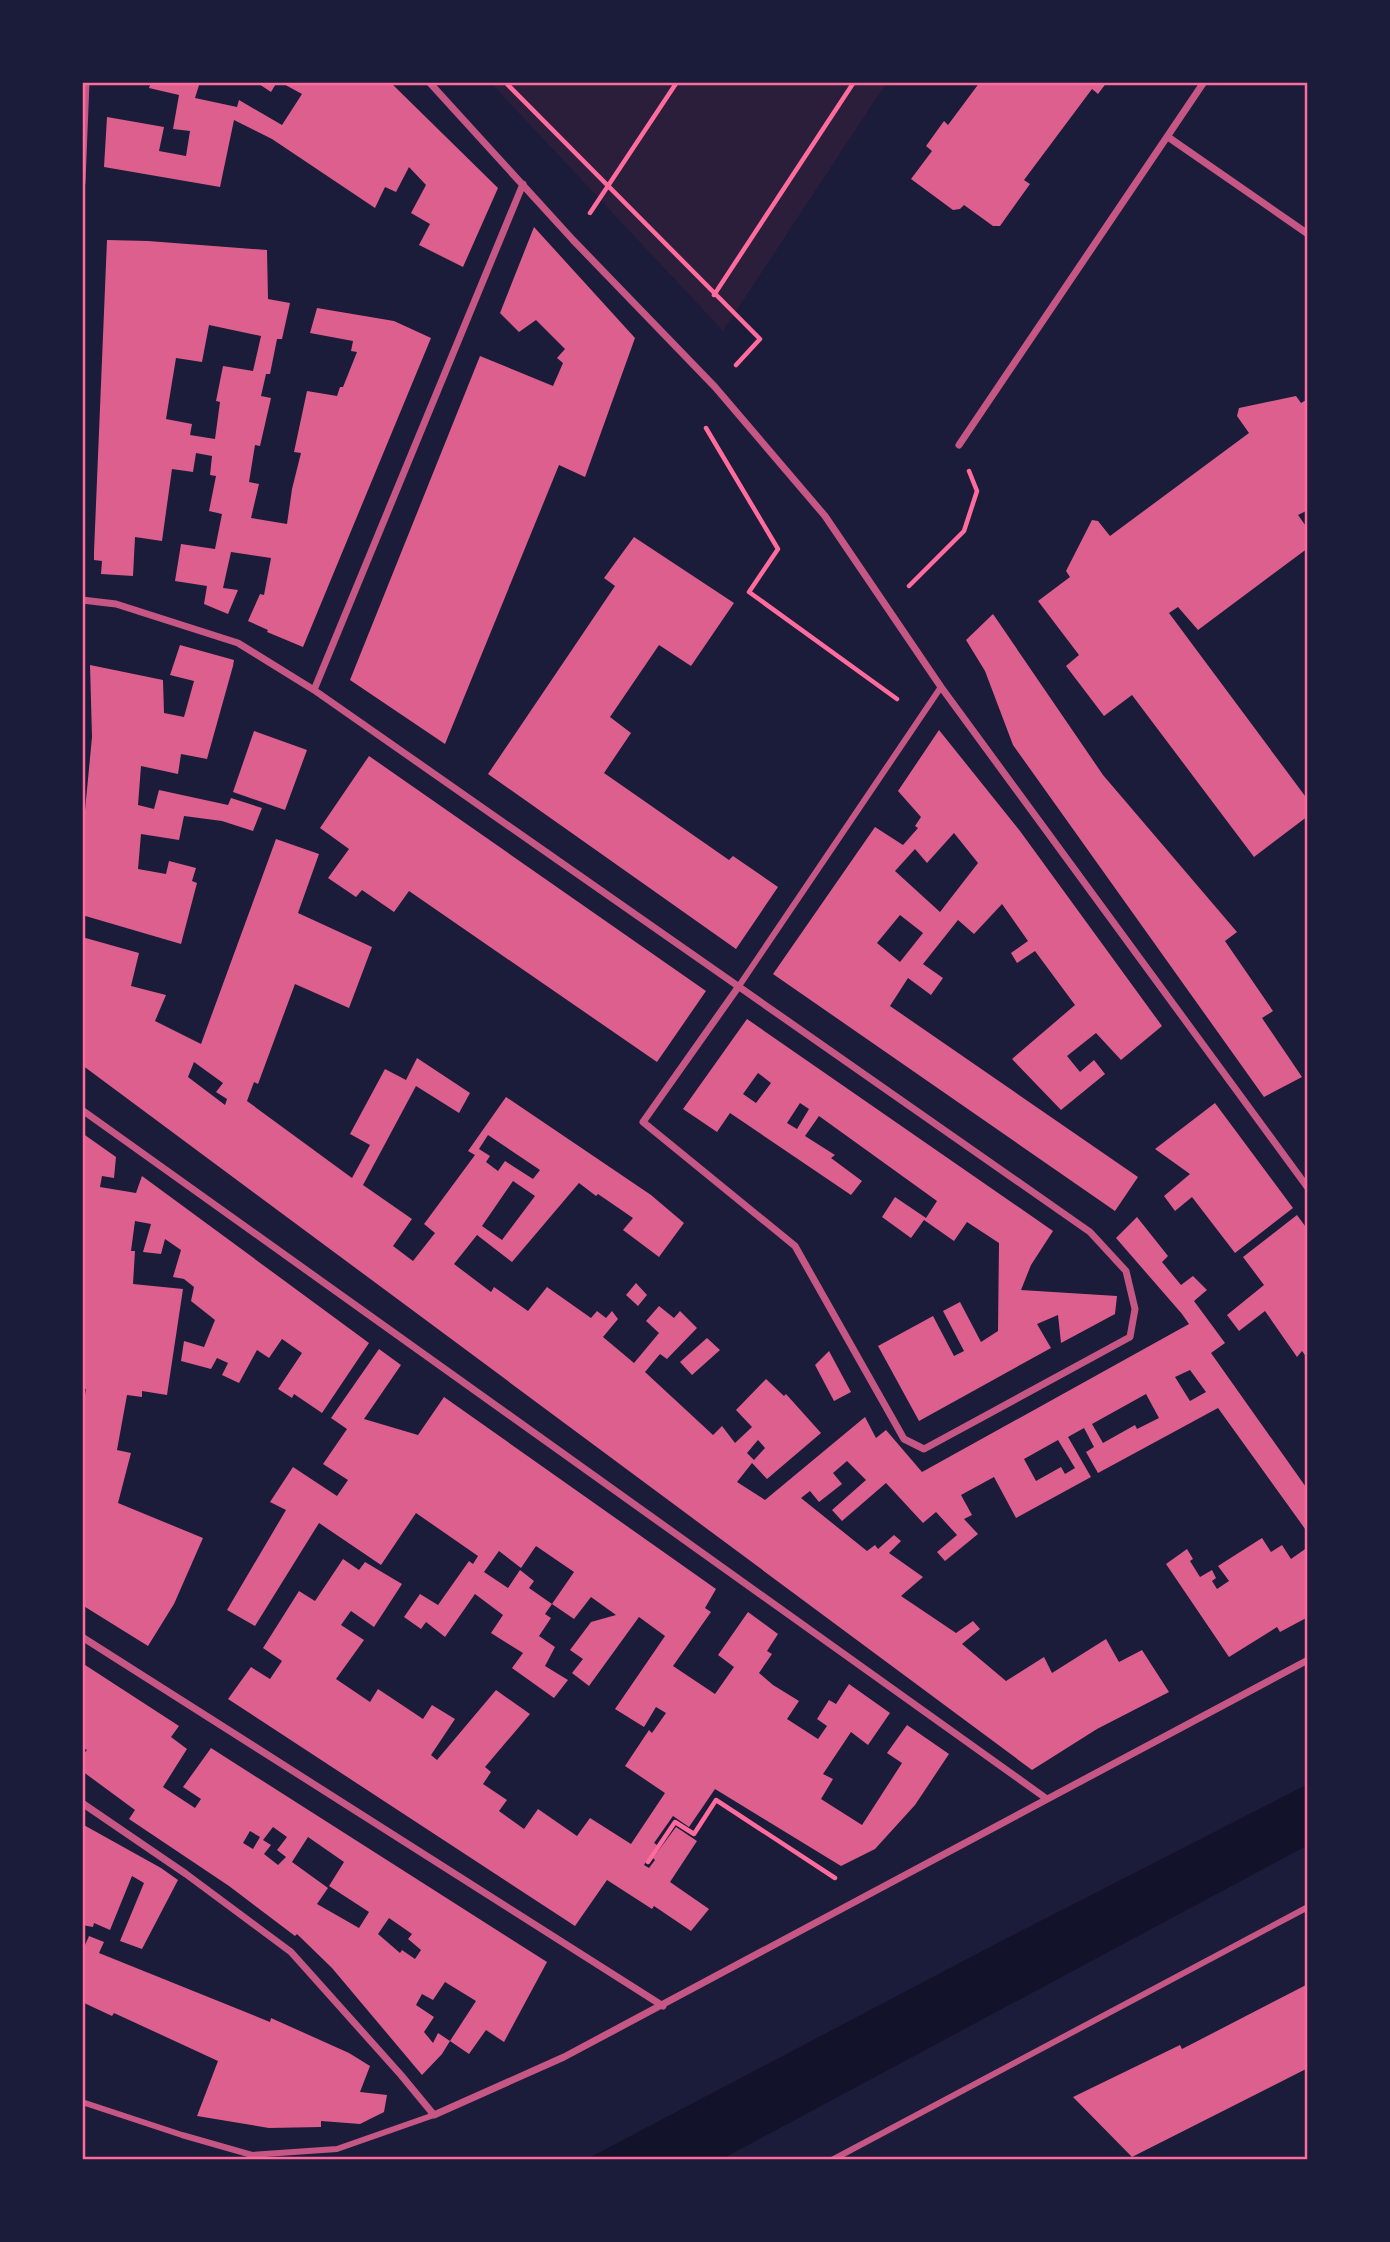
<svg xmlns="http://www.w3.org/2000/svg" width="1390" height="2242" font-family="'Fira Sans',sans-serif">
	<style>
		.green { fill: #2a1e3b }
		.water { fill: #12122b }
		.building { fill: #dd5f8e; fill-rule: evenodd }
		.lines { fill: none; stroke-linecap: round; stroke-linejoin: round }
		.path { stroke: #ff6b9d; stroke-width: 4.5 }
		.pedestrian { stroke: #c65784; stroke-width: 6 }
		.minor { stroke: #c65784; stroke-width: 7 }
		.neatline { fill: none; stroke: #ff6b9d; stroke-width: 2.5 }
	</style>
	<rect width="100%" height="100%" fill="#1b1b3a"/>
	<path class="green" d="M490,82H887L723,331Z"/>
	<path class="water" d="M1308,1784V1845L720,2160H585L1009,1937Z"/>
	<path class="building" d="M151,82H200L195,98L237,107L239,100L282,125L302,94L280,82H390L498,188L463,267L419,245L430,224L411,213L426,185L409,167L396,192L385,187L375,208L272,139L234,120L220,187L104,167L107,117L164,127L159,151L186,156L190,131L173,129L179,95L149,88Z
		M256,82H277L271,92Z
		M980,82H1107L1098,94L1092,89L1024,180L1030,184L1000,226H993L964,205L960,209L953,210L911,179L932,151L926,146L944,121L948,125Z
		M534,227L635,338L585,477L559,465L445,744L350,680L480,356L553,386L563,363L557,358L565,349L536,320L519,332L500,313Z
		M107,240L148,241L267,250L268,299L290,303L282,339H277L270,374H266L261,396L271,398L260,446L255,445L249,482L259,484L251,518L287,524L292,489L301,453L294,452L307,391L337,396L340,387H343L357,352L351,351L353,341L310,333L317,308L394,321L431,338L303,647L267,632L268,630L248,621L260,594L264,595L271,558L231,552L223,588L238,590L228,614L204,604L207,586L175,581L181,544L215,549L222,514L209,511L216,476L210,475L212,456L196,453L193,472L172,469L162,541L135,537L133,576L101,574L102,561L94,560V552ZM209,325L261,336L253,371L223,366L216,401L220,402L215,439L190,435L192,424L166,419L176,358L202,362Z
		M1296,396L1301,403L1308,399V510L1298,515L1308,529V548L1198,630L1178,607L1169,613L1308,800V816L1254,857L1132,695L1104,716L1066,666L1079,655L1038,601L1070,577L1066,571L1092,520L1098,521L1110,536L1249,433L1237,416L1239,408Z
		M634,537L734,603L691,666L659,645L610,717L631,733L604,773L729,860L733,856L778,887L736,949L488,774L615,586L604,578Z
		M993,614L1103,775L1237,932L1225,941L1273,1011L1262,1018L1302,1077L1264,1097L1013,745L985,671L966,640Z
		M180,645L234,660L233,666L207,759L181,754L178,774L141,766L138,805L154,809L159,790L228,805L231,798L262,808L253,831L222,821L184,816L179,840L141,834L138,869L166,874L169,861L196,868L192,881L197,883L181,944L82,915V842L92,737L90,665L163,680L164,713L184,717L194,681L170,675Z
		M939,730L1020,831L1162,1026L1121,1060L1096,1033L1067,1056L1080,1072L1094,1060L1105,1074L1061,1110L1012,1059L1075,1005L1035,951L1017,963L1011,953L1028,941L1002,904L974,934L958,920L923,964L943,978L931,995L908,978L890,1006L1138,1177L1115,1211L773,974L875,827L903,845L918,828L915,826L921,817L898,791ZM954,833L978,863L940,912L895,871L915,849L927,863ZM900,915L923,933L900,962L877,943Z
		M254,731L307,750L285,810L233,792Z
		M369,756L706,991L657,1062L409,891L394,912L362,890L356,897L328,878L349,849L320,828Z
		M276,839L319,854L298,913L372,947L349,1008L295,984L258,1084L254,1082L247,1101L352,1178L370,1145L350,1134L385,1069L406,1080L417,1058L470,1093L459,1113L416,1086L363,1185L412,1219L393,1246L413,1261L435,1233L424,1224L475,1155L468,1151L506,1097L651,1195L684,1223L659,1257L623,1230L633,1218L598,1194L596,1196L579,1183L512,1262L477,1235L454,1264L491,1292L494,1287L528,1311L547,1287L591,1318L597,1311L606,1318L612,1311L618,1319L603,1337L634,1363L659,1333L646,1321L659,1306L674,1318L680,1311L697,1328L667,1359L660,1354L645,1372L713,1435L722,1426L735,1443L752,1427L736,1410L766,1379L784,1396L786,1394L821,1433L767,1479L752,1463L737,1482L765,1500L865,1417L876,1438L886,1430L922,1472L1189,1324L1182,1314L1116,1238L1137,1217L1168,1256L1162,1262L1181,1285L1193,1276L1207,1290L1194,1301L1225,1343L1211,1353L1308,1490V1533L1218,1408L1098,1473L1086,1452L1094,1447L1084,1428L1068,1437L1091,1477L1016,1518L994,1477L961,1495L972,1515L964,1519L978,1534L945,1561L937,1552L957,1535L936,1512L923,1523L886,1483L842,1521L832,1510L866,1480L847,1461L833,1473L842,1484L819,1502L810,1491L801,1498L867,1551L875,1545L878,1549L894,1535L901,1541L889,1553L923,1577L901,1596L956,1633L973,1621L980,1629L962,1644L1006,1681L1044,1657L1052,1673L1106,1639L1119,1662L1142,1650L1169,1692L1097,1729L1032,1770L82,1065V937L139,953L131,986L166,995L155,1021L201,1044ZM194,1062L223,1083L216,1092L227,1099L225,1105L188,1077ZM488,1135L540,1170L533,1179L505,1161L498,1171L486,1162L490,1156L479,1149ZM513,1181L535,1196L502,1240L482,1226ZM1190,1370L1206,1392L1190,1401L1175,1377ZM1146,1394L1159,1418L1137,1429L1135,1425L1103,1443L1092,1424ZM758,1440L765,1448L754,1460L747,1453ZM1058,1440L1075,1468L1065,1474L1061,1467L1036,1481L1024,1459Z
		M747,1019L1053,1231L1031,1265L1021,1290L1117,1296L1115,1314L1061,1343L1058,1315L1037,1324L1051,1348L919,1421L878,1346L933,1316L954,1356L964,1351L943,1311L960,1302L981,1342L998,1331L999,1243L967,1222L954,1241L924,1220L911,1238L882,1217L895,1197L926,1218L937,1201L819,1116L805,1136L835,1155L831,1158L862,1181L851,1195L730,1113L717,1132L683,1109ZM758,1073L771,1083L756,1103L743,1094ZM800,1103L809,1109L797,1129L787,1123Z
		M1215,1103L1293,1208L1235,1253L1192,1197L1175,1211L1164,1196L1190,1174L1155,1149Z
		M82,1133L116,1157L114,1178L102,1176L100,1187L136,1193L142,1176L369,1343L322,1413L294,1394L292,1398L278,1389L302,1353L282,1339L269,1358L257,1350L239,1383L222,1375L228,1363L217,1358L211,1369L181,1361L184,1341L204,1347L215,1320L191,1301L194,1287L184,1279L173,1277L181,1250L165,1239L161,1254L143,1252L151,1224L135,1221L131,1251H135L133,1284L183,1289L167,1395L142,1391V1397L127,1395L117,1450L131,1453L118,1503L203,1538L174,1604L148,1646L82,1605V1413L86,1389H82Z
		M1297,1215L1308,1230V1359L1302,1351L1297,1357L1265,1311L1239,1331L1227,1315L1264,1285L1243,1257Z
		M636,1283L647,1295L638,1306L626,1295Z
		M707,1338L720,1350L692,1375L680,1362Z
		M379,1349L401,1365L364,1419L418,1435L444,1397L716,1589L705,1608L711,1612L673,1666L715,1694L734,1667L718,1655L748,1612L778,1634L767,1651L772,1654L759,1673L773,1685L799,1701L787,1719L818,1739L827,1726L817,1719L829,1700L836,1704L849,1684L890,1713L868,1745L851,1732L823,1774L833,1779L821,1799L862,1825L902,1763L887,1753L907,1725L949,1754L915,1805L875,1849L841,1866L715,1789L689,1827L673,1816L654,1843L657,1845L644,1865L649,1868L655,1860L653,1858L676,1827L697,1841L670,1882L709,1909L691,1931L654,1906L652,1909L607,1880L575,1926L228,1699L251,1667L270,1679L282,1661L263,1648L299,1591L315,1601L343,1559L359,1570L365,1562L402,1584L374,1627L351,1611L341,1625L364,1640L336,1679L370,1702L378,1689L423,1719L432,1705L455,1719L431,1755L437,1760L496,1690L530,1714L485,1767L491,1772L483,1784L507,1800L499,1811L524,1829L538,1809L577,1836L590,1818L631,1844L665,1793L625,1766L649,1730L652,1733L666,1713L656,1707L644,1727L615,1709L665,1636L639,1617L589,1686L572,1673L583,1659L570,1650L591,1622L616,1615L591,1597L574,1619L552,1604L574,1572L536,1546L521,1568L499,1551L484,1572L508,1588L520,1570L534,1581L529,1588L552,1604L545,1614L551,1618L539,1636L555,1647L545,1666L568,1680L554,1698L512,1668L523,1653L491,1633L503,1615L475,1594L445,1637L426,1622L421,1629L404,1617L420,1594L438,1605L469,1561L473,1564L478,1556L416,1513L381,1565L319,1523L255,1626L227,1610L286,1510L270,1502L293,1467L337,1496L348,1480L323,1464L347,1429L331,1418Z
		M829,1351L851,1392L834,1401L815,1365Z
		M1262,1538L1271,1552L1282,1545L1291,1559L1308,1547V1617L1280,1632L1277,1627L1229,1657L1166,1564L1187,1549L1193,1559L1190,1561L1200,1577L1212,1570L1216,1578L1212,1581L1217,1589L1229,1581L1218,1566Z
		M82,1663L179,1726L171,1737L187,1749L163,1787L195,1808L201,1799L183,1787L211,1748L547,1962L504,2042L486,2030L469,2054L450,2041L476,2001L445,1982L433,2000L422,1994L416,2005L434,2017L424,2032L433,2043L438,2033L450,2041L442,2054L422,2075L332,1968L297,1934L295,1936L229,1886L129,1819L135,1810L82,1771V1756L87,1750L82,1747ZM273,1827L287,1837L277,1850L286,1857L278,1865L264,1854L271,1845L263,1840ZM250,1831L260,1837L253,1849L243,1843ZM308,1837L344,1862L329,1886L369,1912L359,1928L317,1904L328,1888L292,1862ZM389,1918L412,1934L408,1939L421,1950L415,1959L402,1950L400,1953L378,1934Z
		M82,1824L161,1868L178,1880L142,1949L120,1941L144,1883L132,1876L110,1930L94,1923L93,1927L82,1925Z
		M89,1936L104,1942L99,1953L270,2022L271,2018L349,2053L370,2066L360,2092L387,2095L384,2112L360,2124L321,2121V2127L269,2128L197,2116L218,2061L114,2013L112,2016L82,2002V1952Z
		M1308,1984V2068L1132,2157L1073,2097L1180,2045L1182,2049Z"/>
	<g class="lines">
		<path class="path" d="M505,82L760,339L736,365
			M590,213L677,82
			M714,295L854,82
			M706,428L778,549L749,592L897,699
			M909,586L964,531L977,491L969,471
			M648,1862L675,1822L694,1834L716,1800L835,1878"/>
		<path class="pedestrian" d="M739,986L941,687
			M82,2102L182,2135L252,2155L337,2149L434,2115
			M832,2160L1308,1907"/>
		<path class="minor" d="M429,82L573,240L715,387L825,516L941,687L1308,1188
			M1168,137L1308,234
			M82,182L86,82
			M959,445L1204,82
			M82,600L116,604L238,643L314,690L1090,1232L1126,1271L1135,1309L1130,1337L924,1449L904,1439L795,1246L643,1122L739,986
			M314,690L523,184
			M82,1110L1047,1799
			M82,1637L663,2006
			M82,1803L186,1874L291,1952L401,2075L434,2115L564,2057L1308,1660"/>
	</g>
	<rect width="1390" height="2242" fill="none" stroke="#1b1b3a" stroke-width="168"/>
	<rect x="84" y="84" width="1222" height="2074" class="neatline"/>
</svg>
